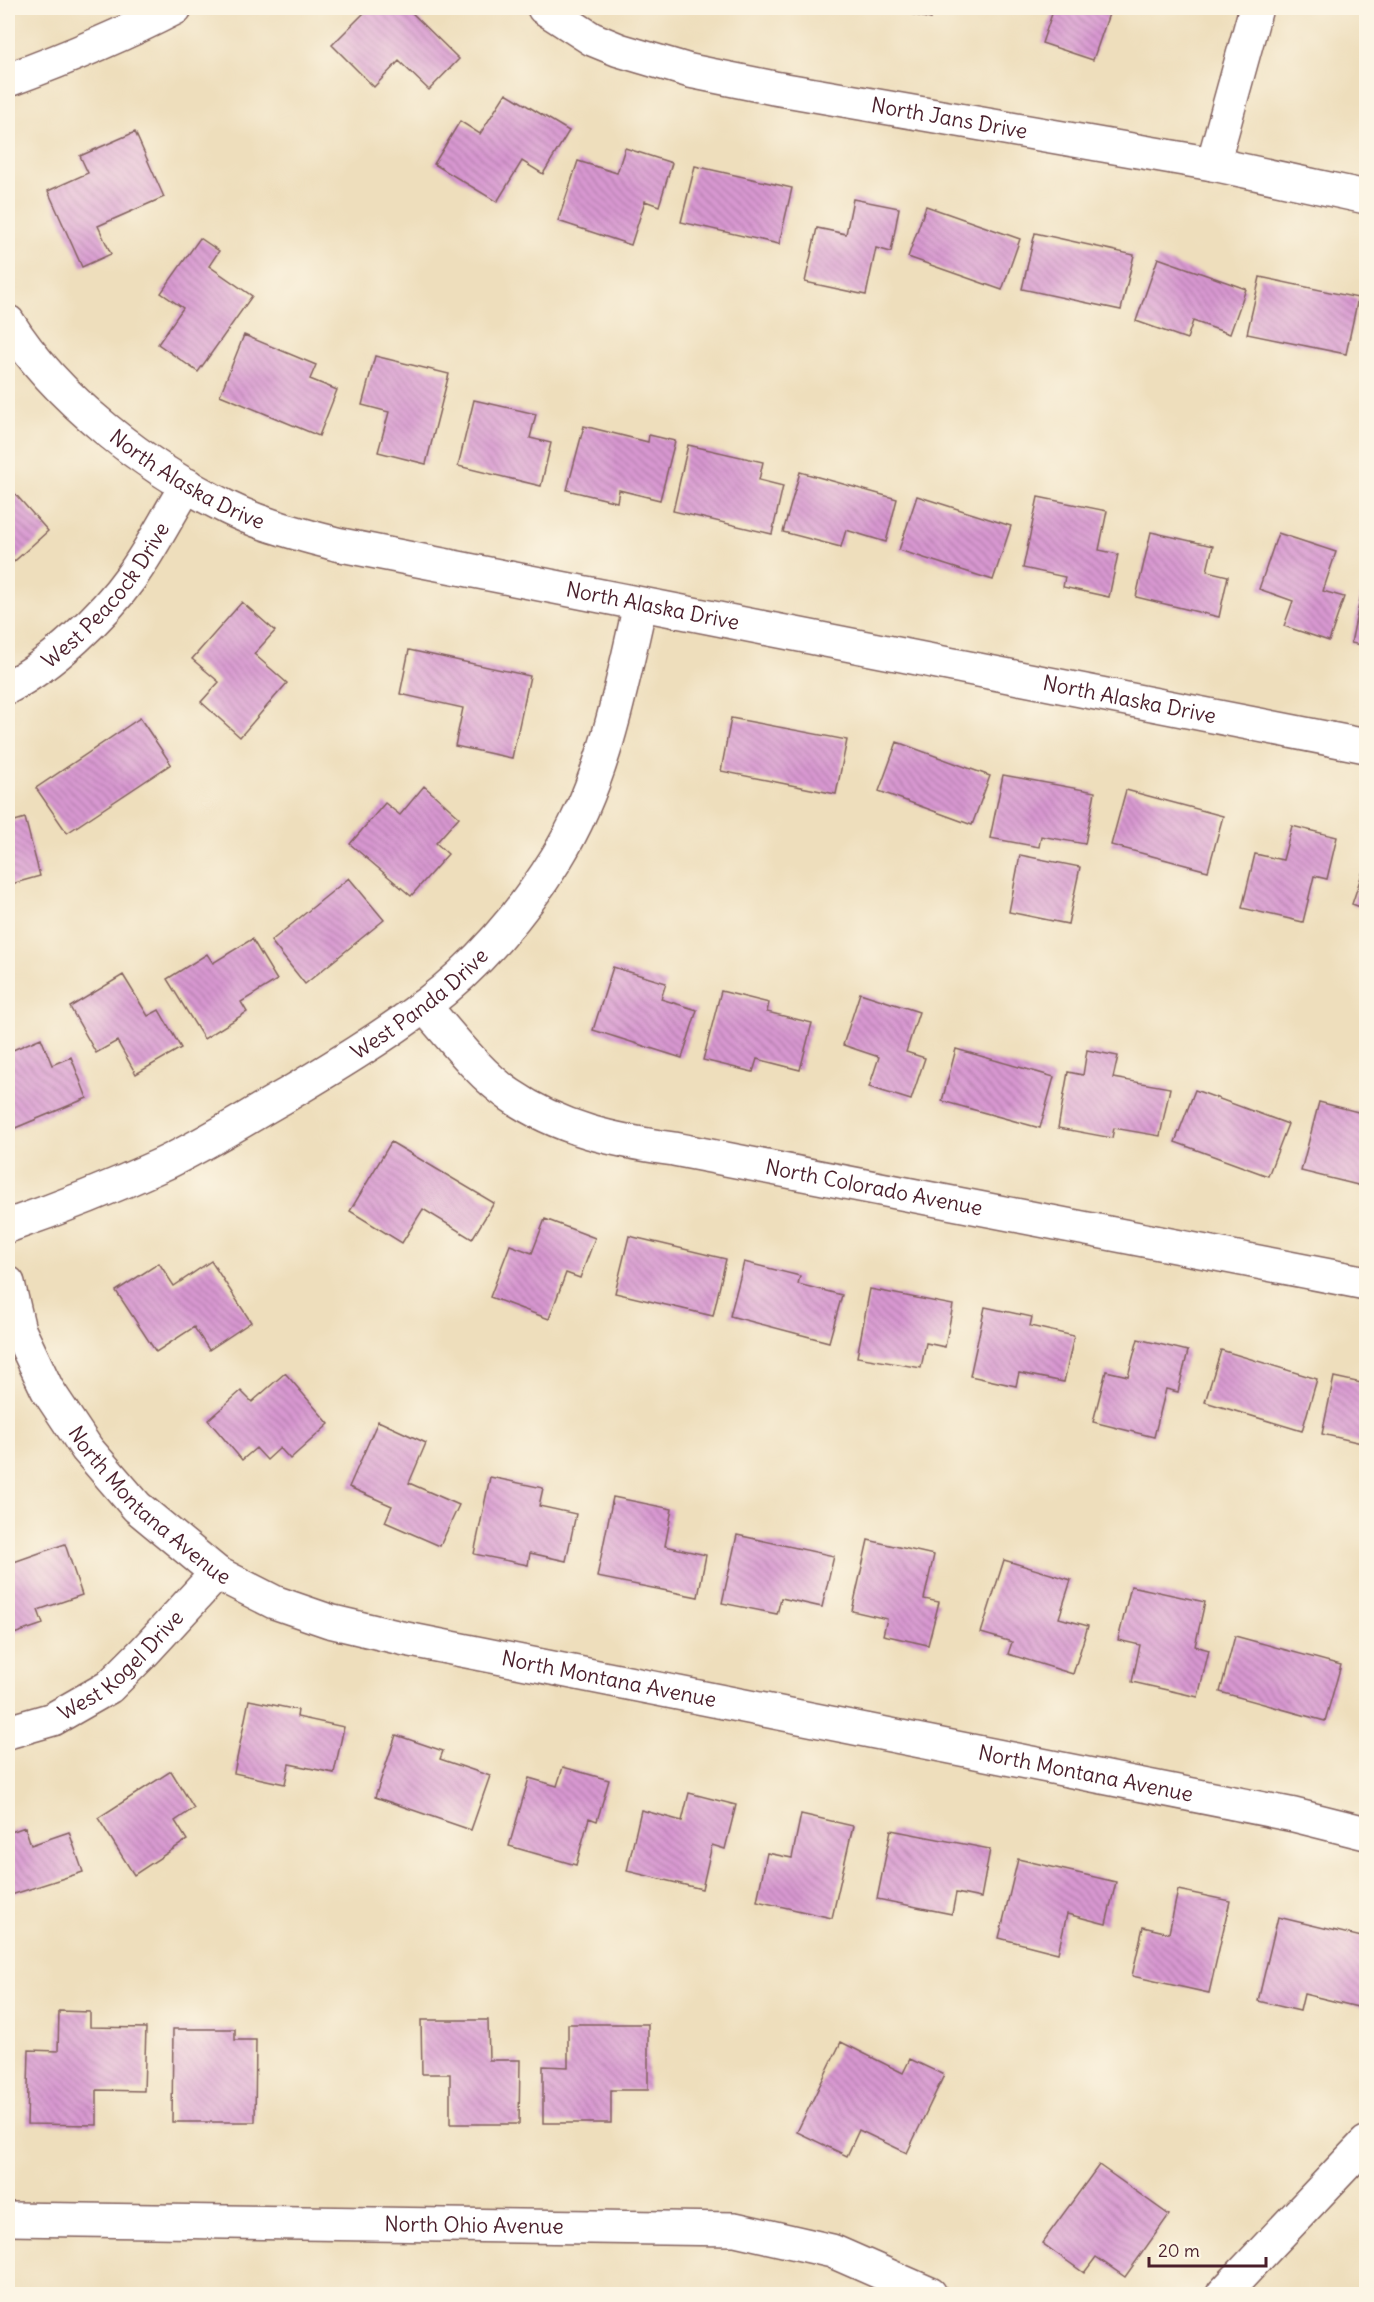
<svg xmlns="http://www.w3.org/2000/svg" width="1374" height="2302" font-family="Delius,sans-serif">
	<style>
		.building { fill: url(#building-back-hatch) }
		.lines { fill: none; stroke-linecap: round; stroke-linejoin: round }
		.street-casing { stroke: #83625e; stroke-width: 36 }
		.street { stroke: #fff; stroke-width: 33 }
		.labels { text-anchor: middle; stroke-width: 4.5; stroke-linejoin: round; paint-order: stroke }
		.street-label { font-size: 21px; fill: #4a1f2b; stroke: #fcf5e5 }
	</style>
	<defs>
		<pattern id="building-back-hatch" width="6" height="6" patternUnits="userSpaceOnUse" patternTransform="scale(1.5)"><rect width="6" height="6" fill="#d898d1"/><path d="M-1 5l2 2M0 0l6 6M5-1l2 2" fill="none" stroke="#b17baa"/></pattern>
	</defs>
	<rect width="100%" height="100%" fill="#fcf5e5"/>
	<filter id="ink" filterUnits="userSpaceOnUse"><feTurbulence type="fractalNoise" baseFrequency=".0167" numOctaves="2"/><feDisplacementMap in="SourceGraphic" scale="12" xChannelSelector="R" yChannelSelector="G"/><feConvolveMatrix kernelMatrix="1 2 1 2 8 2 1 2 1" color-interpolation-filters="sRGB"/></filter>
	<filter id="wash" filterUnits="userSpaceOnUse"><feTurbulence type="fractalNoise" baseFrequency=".008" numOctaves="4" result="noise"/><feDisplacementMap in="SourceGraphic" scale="24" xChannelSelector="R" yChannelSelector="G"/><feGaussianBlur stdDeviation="1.35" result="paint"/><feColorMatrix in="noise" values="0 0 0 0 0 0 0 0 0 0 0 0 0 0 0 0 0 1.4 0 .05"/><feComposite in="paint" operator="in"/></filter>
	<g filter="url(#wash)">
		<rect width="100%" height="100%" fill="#eedebc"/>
		<g id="blocks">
			<path class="building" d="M369,8H407L459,59L429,90L399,61L374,87L332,45Z
				M888,8H934L931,19Z
				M1054,8H1111L1093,60L1042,43Z
				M506,93L569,131L543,174L522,161L497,202L434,164L460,121L480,134Z
				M135,132L164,197L98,226L111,254L82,267L48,191L88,173L80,156Z
				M625,148L672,163L659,206L645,201L631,245L558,221L578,161L617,173Z
				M695,166L792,188L779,244L681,222Z
				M853,199L899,208L891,252L876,248L866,295L805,282L817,228L846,234Z
				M926,206L1020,239L1002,290L908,257Z
				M1035,233L1134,255L1121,310L1022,289Z
				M200,238L219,251L209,266L252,296L198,372L158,344L183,308L161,293Z
				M1158,258L1246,289L1230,334L1193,321L1187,339L1136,321Z
				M1260,277L1358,298L1346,354L1247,334Z
				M244,335L316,365L310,379L337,390L319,436L220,395Z
				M375,356L449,374L426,464L378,452L389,412L362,405Z
				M474,400L536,414L530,438L551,443L541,486L458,466Z
				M584,426L648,442L649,435L675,441L660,500L619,490L617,502L567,490Z
				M688,445L763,462L759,480L783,486L772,534L673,511Z
				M800,472L897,499L886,542L846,530L841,547L783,532Z
				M10,488L48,531L8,567V490Z
				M917,496L1011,526L993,580L899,550Z
				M1038,497L1107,511L1099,550L1118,554L1109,597L1063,587L1065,577L1023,568Z
				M1151,532L1213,546L1207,571L1228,576L1219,617L1136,597Z
				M1278,533L1336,552L1323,591L1344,597L1329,641L1284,626L1293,601L1259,589Z
				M1362,590L1366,591V646L1351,643Z
				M242,602L275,631L254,654L287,683L240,737L201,702L219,682L192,659Z
				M409,650L530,676L512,758L455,746L463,708L400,694Z
				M140,718L171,764L67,833L36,788Z
				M731,718L847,740L836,794L721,771Z
				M897,742L990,776L972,825L879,791Z
				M1003,775L1095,792L1085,844L1041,836L1039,847L990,838Z
				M424,786L459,817L436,843L448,854L411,896L350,844L385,803L400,815Z
				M1126,790L1223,816L1208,871L1111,845Z
				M25,818L40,876L8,885V823Z
				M1292,826L1337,837L1327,879L1314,876L1303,922L1242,908L1255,854L1283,860Z
				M1020,855L1080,867L1068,924L1009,912Z
				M1366,862V909L1352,904Z
				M349,878L384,920L305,984L271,941Z
				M252,939L277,980L241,1002L247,1012L204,1039L167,979L207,954L213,963Z
				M613,967L666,983L661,999L697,1010L682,1058L593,1030Z
				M123,975L148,1016L159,1010L181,1048L136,1074L117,1041L96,1053L70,1007Z
				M721,991L769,1003L767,1012L812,1023L800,1070L757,1059L753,1072L703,1060Z
				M860,993L919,1012L906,1052L925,1058L911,1100L869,1087L879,1057L843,1045Z
				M41,1038L52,1065L71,1057L87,1098L8,1131V1052Z
				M956,1049L1054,1077L1040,1128L942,1101Z
				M1087,1050L1118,1056L1113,1078L1170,1088L1160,1136L1114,1128L1112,1138L1058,1128L1068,1072L1083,1075Z
				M1195,1090L1288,1124L1268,1176L1175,1142Z
				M1319,1102L1366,1114V1187L1301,1171Z
				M391,1142L494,1203L472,1239L423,1209L402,1243L350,1211Z
				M545,1219L595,1238L580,1278L566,1273L549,1319L490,1297L510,1245L532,1253Z
				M629,1236L726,1259L713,1316L615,1293Z
				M211,1261L251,1322L209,1350L194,1327L156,1352L116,1291L159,1263L174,1286Z
				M744,1262L800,1276L798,1284L842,1295L829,1342L730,1316Z
				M870,1289L953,1305L945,1347L926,1343L921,1368L857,1357Z
				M985,1307L1032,1317L1030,1326L1074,1336L1064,1382L1019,1373L1016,1386L970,1376Z
				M1138,1339L1188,1351L1178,1392L1166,1389L1154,1437L1093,1422L1106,1371L1128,1376Z
				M1221,1350L1317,1379L1302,1431L1205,1402Z
				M285,1373L329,1424L290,1459L280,1448L267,1460L256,1448L242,1460L208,1420L241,1391L252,1402Z
				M1334,1377L1366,1384V1444L1322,1434Z
				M378,1421L426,1443L409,1483L459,1505L440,1546L385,1522L392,1506L349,1487Z
				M490,1477L543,1488L539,1506L576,1514L566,1561L530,1553L528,1565L474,1554Z
				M613,1497L672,1509L665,1546L706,1555L698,1597L597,1577Z
				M737,1535L834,1556L822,1607L781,1598L777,1614L722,1603Z
				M868,1540L934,1555L924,1599L939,1602L928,1645L883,1635L887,1619L852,1611Z
				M65,1544L82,1595L38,1610L43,1624L8,1636V1564Z
				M1004,1560L1071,1580L1059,1618L1088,1626L1073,1674L1008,1654L1012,1642L981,1633Z
				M1131,1586L1205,1602L1195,1646L1209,1650L1198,1697L1132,1682L1140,1645L1118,1640Z
				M1235,1636L1341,1665L1325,1721L1220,1692Z
				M1366,1658V1676L1360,1674Z
				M249,1700L298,1710L297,1717L344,1727L334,1773L289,1764L285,1784L234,1773Z
				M396,1735L443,1751L440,1759L490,1776L471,1830L375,1797Z
				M563,1767L609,1780L597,1821L589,1818L576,1865L509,1846L529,1778L557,1786Z
				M171,1771L194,1808L175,1821L187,1840L134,1875L98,1818Z
				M689,1793L736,1805L725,1849L712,1845L702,1889L627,1871L641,1810L682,1821Z
				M801,1814L853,1826L832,1918L757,1901L767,1853L792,1858Z
				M25,1827L31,1845L69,1832L83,1872L8,1896V1833Z
				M891,1830L990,1849L981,1898L956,1893L952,1914L877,1899Z
				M1018,1859L1116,1882L1106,1924L1067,1914L1058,1953L999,1938Z
				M1178,1890L1230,1901L1209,1993L1132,1976L1143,1927L1169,1933Z
				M1278,1917L1366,1938V2009L1304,1994L1300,2011L1258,2001Z
				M59,2011L90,2012V2027L146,2028L144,2091L97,2090V2125L27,2124L29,2050L58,2051Z
				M421,2020H488L489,2060H520L519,2124H450V2074H422Z
				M568,2024H648V2090H611V2123H543V2066L568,2067Z
				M173,2029H235V2040H256L255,2122H172Z
				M841,2042L903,2073L910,2059L944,2075L907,2153L859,2130L847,2156L797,2132Z
				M1099,2165L1169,2215L1125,2277L1096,2257L1084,2273L1042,2243Z"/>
		</g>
	</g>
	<g filter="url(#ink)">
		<use href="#blocks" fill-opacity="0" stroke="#83625e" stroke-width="1.5"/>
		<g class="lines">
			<g class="street-casing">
				<g id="street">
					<path id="s1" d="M544,8L592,39L619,50L690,71L774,88L1213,164L1366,197"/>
					<path d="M8,80C65,59 121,36 175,8"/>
					<path d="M1213,164L1256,8"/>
					<path id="s2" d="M8,322C56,399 147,468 228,508C262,525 300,534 336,544L1366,746"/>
					<path id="s3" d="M8,687C51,665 103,616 131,577C152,548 168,515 187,485"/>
					<path id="s4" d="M424,1006C449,1034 479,1074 510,1095C559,1129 616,1141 674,1149L1366,1283"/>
					<path id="s5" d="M8,1226C60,1208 111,1188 161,1165C204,1145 244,1119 285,1096C332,1068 380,1039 424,1006C476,967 522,914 556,859C604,782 620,692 640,605"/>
					<path id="s6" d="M8,1283L19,1330L47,1389L87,1449L137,1507L217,1573L274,1602L329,1621L401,1638L1294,1815L1366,1833"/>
					<path id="s7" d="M8,1732L53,1719L109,1687L144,1652L217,1573"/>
					<path id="s8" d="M8,2219L735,2229L832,2251L930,2294"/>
					<path d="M1223,2294L1366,2143"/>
				</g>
			</g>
			<use href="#street" class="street"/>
		</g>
	</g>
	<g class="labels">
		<g class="street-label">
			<text dy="7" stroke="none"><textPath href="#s1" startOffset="424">North Jans Drive</textPath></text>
			<text dy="7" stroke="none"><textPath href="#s2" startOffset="242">North Alaska Drive</textPath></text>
			<text dy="7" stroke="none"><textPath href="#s3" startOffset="136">West Peacock Drive</textPath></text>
			<text dy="7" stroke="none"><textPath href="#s2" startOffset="728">North Alaska Drive</textPath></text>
			<text dy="7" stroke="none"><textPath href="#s2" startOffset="1214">North Alaska Drive</textPath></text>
			<text dy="7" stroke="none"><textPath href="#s5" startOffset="470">West Panda Drive</textPath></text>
			<text dy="7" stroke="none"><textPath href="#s4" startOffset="502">North Colorado Avenue</textPath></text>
			<text dy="7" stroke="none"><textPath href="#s6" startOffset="270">North Montana Avenue</textPath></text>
			<text dy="7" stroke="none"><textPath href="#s7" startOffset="134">West Kogel Drive</textPath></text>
			<text dy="7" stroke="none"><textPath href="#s6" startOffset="774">North Montana Avenue</textPath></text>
			<text dy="7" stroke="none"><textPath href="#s6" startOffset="1260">North Montana Avenue</textPath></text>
			<text dy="7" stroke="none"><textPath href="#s8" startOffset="466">North Ohio Avenue</textPath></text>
		</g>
	</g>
	<rect width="1374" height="2302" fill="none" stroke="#fcf5e5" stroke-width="30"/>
	<path d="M1149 2257v9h117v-9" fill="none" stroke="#4a1f2b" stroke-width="3"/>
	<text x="1158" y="2257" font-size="18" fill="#4a1f2b" stroke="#fcf5e5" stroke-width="4.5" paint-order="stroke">20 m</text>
</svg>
